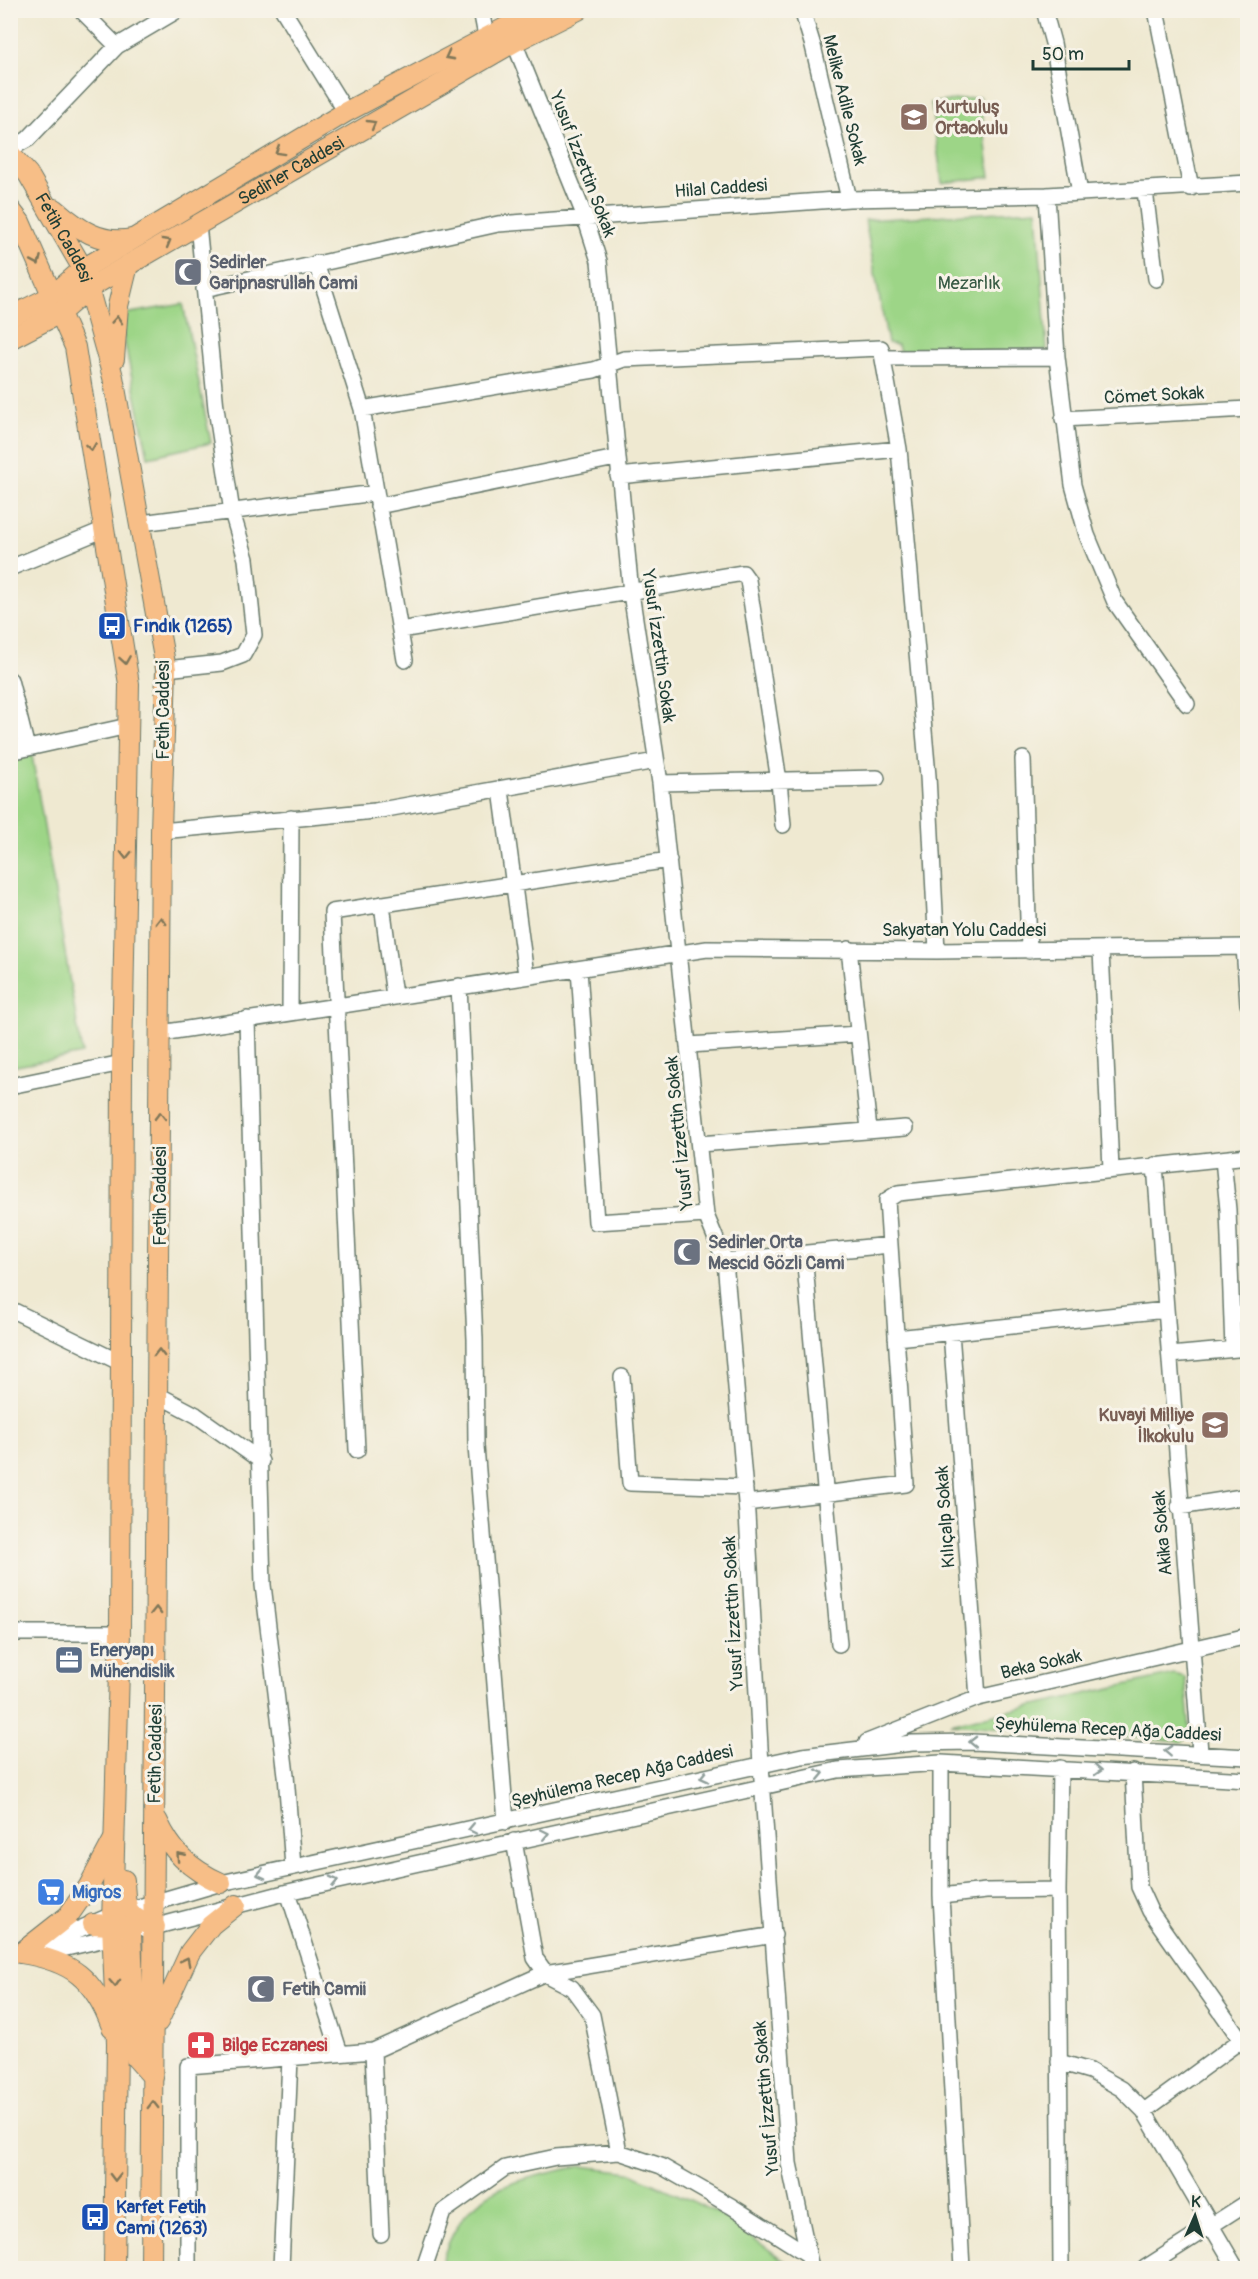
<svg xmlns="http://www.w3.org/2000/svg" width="1258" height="2279" font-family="Pangolin,sans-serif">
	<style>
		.green { fill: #9dd587; stroke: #5e895e; stroke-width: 1.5 }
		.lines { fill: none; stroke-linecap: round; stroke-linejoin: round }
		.minor-casing { stroke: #68796b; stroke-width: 18 }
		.major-casing { stroke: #68796b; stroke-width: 22 }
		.minor { stroke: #fff; stroke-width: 15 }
		.major { stroke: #f7be87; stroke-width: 20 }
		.oneway { stroke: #807759 }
		.oneway2 { stroke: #8f9e9a }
		.labels { text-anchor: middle; stroke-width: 6; stroke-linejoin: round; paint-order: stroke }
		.street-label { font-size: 18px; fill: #1f3d34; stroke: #f7f3e8 }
		.education-label { font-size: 18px; font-weight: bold; fill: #785e54; stroke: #f7f3e8; text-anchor: start }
		.worship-label { font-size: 18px; font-weight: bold; fill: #5b616d; stroke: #f7f3e8; text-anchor: start }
		.park-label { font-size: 18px; fill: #385b45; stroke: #f7f3e8 }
		.transit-label { font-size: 18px; font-weight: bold; fill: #164399; stroke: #f7f3e8; text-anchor: start }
		.service-label { font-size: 18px; font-weight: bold; fill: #4e5e75; stroke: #f7f3e8; text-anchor: start }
		.shop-label { font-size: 18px; font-weight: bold; fill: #366cbe; stroke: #f7f3e8; text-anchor: start }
		.health-label { font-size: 18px; font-weight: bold; fill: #be3a42; stroke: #f7f3e8; text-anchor: start }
	</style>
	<rect width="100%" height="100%" fill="#f7f3e8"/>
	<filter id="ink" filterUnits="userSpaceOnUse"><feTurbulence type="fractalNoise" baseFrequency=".0167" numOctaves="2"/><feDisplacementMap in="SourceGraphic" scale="12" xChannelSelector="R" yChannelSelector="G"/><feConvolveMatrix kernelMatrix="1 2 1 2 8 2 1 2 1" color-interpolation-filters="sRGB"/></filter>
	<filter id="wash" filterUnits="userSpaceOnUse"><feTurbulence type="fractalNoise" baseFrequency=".008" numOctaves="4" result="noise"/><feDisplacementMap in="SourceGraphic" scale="24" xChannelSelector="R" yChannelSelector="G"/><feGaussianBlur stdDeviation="1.35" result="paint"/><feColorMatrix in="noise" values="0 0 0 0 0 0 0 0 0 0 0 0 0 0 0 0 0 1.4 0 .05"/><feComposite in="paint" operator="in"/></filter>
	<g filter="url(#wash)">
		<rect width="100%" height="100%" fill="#efe9d1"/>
		<path class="green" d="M980,97L990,177L942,183L931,103Z
			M1037,210L1047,350L900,353L898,345L888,343L865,220Z
			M183,304L211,443L148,457L123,334L125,314Z
			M32,755L82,1054L11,1067V761Z
			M1174,1674L1185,1677L1190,1734L1183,1742L950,1724Z
			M581,2166L629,2172L720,2214L786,2262L788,2268H440C462,2188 508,2182 581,2166Z"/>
	</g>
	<g filter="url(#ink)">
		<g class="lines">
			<g class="minor-casing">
				<path id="minor" d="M81,10L117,46
					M283,10L346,112
					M481,10L486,36L514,42L585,217L599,261L631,593L660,783L706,1215L725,1261L747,1514L761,1765L789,2163L811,2268
					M802,10L813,46L849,199
					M1044,10L1053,43L1080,193
					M1156,10L1191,188
					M10,149L28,139L117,46L178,10
					M1145,191L1156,279
					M1047,195L1057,357
					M316,263L362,409L405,660
					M204,289L498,224L849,199L1047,195L1248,183
					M883,358L1057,357L1073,485L1087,535L1115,602L1187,704
					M362,409L594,370L624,359L881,348L899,449L928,776L937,951
					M1063,419L1248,409
					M618,476L899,449
					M378,506L616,458
					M141,523L375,493
					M10,568L105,529
					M400,630L743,573L748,580L779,781L783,825
					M166,669L222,663L243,655L254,635L246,559L232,512L216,408L198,224
					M10,680L27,748
					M10,752L128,726
					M1023,759L1029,951
					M660,783L877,778
					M501,790L526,975
					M161,831L375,811L656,761
					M382,904L394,996
					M1244,947L1248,1004
					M849,949L869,1129
					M1101,950L1111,1169
					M579,969L596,1222L706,1215
					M459,986L475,1339L476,1446L506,1822
					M290,1012L291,818
					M247,1019L263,1585L286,1775L293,1867
					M161,1033L707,949L937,951L1248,947
					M689,1045L858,1034
					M10,1086L122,1063
					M699,1144L905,1128
					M1223,1159L1228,1210L1233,1349
					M1155,1165L1200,1752
					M804,1254L839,1644
					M725,1261L890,1245
					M10,1309L121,1363
					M951,1332L978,1698
					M896,1338L1166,1310
					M1170,1355L1248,1348
					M622,1377L630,1483L745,1487
					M158,1395L196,1415L261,1461
					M357,1450L332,912L669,860
					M746,1503L906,1484L887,1200L898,1193L1248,1156
					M1179,1507L1248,1496
					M10,1633H120
					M867,1742L978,1698L1248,1636
					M941,1763V1896L962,2268
					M1060,1768L1058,1890L1061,2268
					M1133,1772L1139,1887L1150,1911L1248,2050
					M514,1841L535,1958L547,1975L572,1988L592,2015L619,2152
					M288,1892L340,2053
					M941,1896L986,1891L1058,1890
					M146,1929L288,1892L838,1770L941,1763L1248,1780
					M38,1947L112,1915L221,1883L802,1756L912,1743L973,1742L1248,1757
					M10,1955L62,1949L123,1935
					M373,2051L381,2234
					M1059,2062L1090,2071L1122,2089L1144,2111L1236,2268
					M1144,2111L1248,2035
					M188,2268V2066L373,2051L545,1973L774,1935
					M281,2268L290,2058
					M424,2268L443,2212L505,2168L556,2157L619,2152L661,2166L731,2206L807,2254
					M1145,2268L1248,2202"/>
			</g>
			<g class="major-casing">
				<g id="major">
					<path id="s1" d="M10,154L28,174L83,269L113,377L166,669L161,831L151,2268"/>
					<path d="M10,209L20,222L75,347L129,684L122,1063L120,1633L112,1924L117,2043L114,2268"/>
					<path d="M55,209C78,229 101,245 132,239"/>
					<path d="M10,317L52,296L83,269L346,112L539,10"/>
					<path id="s2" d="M10,339L60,313L89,288L128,265L514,42L578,10"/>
					<path d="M114,359L118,306L128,265"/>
					<path d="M157,1820C171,1851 189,1869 221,1883"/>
					<path d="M124,1880C125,1910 126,1917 155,1927"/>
					<path d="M93,1924L124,1926L131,1933L136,2058L153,2077"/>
					<path d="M21,1953L68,1916L89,1886L113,1841"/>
					<path d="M21,1953C72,1961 94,1978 112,2027"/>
					<path d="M158,2022L190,1952L211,1925L236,1905"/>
				</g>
			</g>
			<use href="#minor" class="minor"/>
			<use href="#major" class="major"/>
		</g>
		<defs><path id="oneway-chevron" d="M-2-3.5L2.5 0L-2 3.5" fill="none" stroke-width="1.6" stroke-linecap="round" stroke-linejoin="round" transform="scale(1.5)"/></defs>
		<g class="oneway">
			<use href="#oneway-chevron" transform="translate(449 56) rotate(152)"/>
			<use href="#oneway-chevron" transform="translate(372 124) rotate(-30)"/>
			<use href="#oneway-chevron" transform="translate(279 151) rotate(149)"/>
			<use href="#oneway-chevron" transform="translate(167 242) rotate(-30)"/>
			<use href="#oneway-chevron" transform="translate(37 261) rotate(66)"/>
			<use href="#oneway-chevron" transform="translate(117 320) rotate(-86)"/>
			<use href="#oneway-chevron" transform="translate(91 447) rotate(81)"/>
			<use href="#oneway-chevron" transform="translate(125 660) rotate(81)"/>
			<use href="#oneway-chevron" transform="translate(126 855) rotate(91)"/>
			<use href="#oneway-chevron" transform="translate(161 921) rotate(-90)"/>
			<use href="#oneway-chevron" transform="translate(160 1116) rotate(-90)"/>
			<use href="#oneway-chevron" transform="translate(159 1353) rotate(-90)"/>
			<use href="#oneway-chevron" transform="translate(156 1611) rotate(-89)"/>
			<use href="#oneway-chevron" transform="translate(180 1856) rotate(-132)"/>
			<use href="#oneway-chevron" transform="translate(186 1961) rotate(-63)"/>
			<use href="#oneway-chevron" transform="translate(115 1983) rotate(87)"/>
			<use href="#oneway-chevron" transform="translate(153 2105) rotate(-90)"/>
			<use href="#oneway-chevron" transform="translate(115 2177) rotate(91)"/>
		</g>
		<g class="oneway2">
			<use href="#oneway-chevron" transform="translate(973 1742) rotate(-179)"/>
			<use href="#oneway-chevron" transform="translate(1168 1751) rotate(-177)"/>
			<use href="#oneway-chevron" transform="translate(1098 1770) rotate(3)"/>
			<use href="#oneway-chevron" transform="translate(820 1774) rotate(-12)"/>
			<use href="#oneway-chevron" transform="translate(704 1777) rotate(167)"/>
			<use href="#oneway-chevron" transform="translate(472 1829) rotate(168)"/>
			<use href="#oneway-chevron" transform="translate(545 1834) rotate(-12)"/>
			<use href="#oneway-chevron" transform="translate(261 1874) rotate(167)"/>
			<use href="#oneway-chevron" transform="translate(334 1881) rotate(-13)"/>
		</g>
	</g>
	<defs>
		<g id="school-square" transform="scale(1.5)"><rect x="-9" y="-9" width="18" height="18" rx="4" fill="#8d6e63" stroke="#f7f3e8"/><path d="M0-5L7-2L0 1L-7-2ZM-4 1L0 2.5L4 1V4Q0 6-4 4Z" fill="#fff"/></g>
		<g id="mosque-square" transform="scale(1.5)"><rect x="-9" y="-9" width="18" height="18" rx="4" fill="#6b7280" stroke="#f7f3e8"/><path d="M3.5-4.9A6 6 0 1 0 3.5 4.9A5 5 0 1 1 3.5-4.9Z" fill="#fff"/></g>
		<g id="bus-square" transform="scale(1.5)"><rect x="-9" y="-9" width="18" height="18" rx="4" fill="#1a4fb4" stroke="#f7f3e8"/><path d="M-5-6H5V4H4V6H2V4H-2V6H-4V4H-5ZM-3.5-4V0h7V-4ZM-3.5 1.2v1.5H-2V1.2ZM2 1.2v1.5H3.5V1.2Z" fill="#fff"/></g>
		<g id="office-square" transform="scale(1.5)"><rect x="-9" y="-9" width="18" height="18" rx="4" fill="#5c6f8a" stroke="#f7f3e8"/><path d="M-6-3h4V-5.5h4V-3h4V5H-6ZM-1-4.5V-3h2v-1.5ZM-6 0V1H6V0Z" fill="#fff"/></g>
		<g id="supermarket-square" transform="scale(1.5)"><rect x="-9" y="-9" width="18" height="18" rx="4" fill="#3f7fe0" stroke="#f7f3e8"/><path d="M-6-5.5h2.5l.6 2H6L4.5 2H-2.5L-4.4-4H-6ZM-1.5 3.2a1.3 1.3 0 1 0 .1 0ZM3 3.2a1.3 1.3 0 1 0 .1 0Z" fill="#fff"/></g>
		<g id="pharmacy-square" transform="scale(1.5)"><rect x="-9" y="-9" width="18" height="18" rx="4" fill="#e0444e" stroke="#f7f3e8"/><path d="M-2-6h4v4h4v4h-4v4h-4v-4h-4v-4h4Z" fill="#fff"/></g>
	</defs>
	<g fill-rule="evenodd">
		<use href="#school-square" x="914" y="117"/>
		<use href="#mosque-square" x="188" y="272"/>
		<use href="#bus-square" x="112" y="626"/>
		<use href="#mosque-square" x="687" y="1252"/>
		<use href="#school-square" x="1215" y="1425"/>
		<use href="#office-square" x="69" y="1660"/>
		<use href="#supermarket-square" x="51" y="1892"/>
		<use href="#mosque-square" x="261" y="1989"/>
		<use href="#pharmacy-square" x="201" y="2045"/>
		<use href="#bus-square" x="95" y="2217"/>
	</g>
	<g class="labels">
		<g class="street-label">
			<text transform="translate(845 100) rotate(76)" y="6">Melike Adile Sokak</text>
			<text transform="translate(583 164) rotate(69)" y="6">Yusuf İzzettin Sokak</text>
			<text dy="6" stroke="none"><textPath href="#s2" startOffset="328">Sedirler Caddesi</textPath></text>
			<text transform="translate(721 188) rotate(-4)" y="6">Hilal Caddesi</text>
			<text dy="6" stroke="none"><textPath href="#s1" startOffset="100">Fetih Caddesi</textPath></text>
			<text transform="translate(1154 395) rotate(-3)" y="6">Cömet Sokak</text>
			<text transform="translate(659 646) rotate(82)" y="6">Yusuf İzzettin Sokak</text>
			<text transform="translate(163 710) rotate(-90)" y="6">Fetih Caddesi</text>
			<text x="964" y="936">Sakyatan Yolu Caddesi</text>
			<text transform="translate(679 1133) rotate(-96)" y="6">Yusuf İzzettin Sokak</text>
			<text transform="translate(160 1196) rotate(-90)" y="6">Fetih Caddesi</text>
			<text transform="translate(945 1517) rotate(-94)" y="6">Kılıçalp Sokak</text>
			<text transform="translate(1162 1533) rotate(-95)" y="6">Akika Sokak</text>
			<text transform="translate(733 1613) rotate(-93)" y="6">Yusuf İzzettin Sokak</text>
			<text transform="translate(1041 1664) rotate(-13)" y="6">Beka Sokak</text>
			<text transform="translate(1108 1729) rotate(3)" y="6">Şeyhülema Recep Ağa Caddesi</text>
			<text transform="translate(155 1754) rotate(-89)" y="6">Fetih Caddesi</text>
			<text transform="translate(622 1776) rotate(-13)" y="6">Şeyhülema Recep Ağa Caddesi</text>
			<text transform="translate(766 2098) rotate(-95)" y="6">Yusuf İzzettin Sokak</text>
		</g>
		<g class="education-label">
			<text x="935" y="113">Kurtuluş<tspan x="935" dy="21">Ortaokulu</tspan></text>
			<text x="1194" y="1421" text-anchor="end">Kuvayi Milliye<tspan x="1194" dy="21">İlkokulu</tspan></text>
		</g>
		<g class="worship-label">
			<text x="209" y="268">Sedirler<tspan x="209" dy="21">Garipnasrullah Cami</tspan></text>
			<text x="708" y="1248">Sedirler Orta<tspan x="708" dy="21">Mescid Gözli Cami</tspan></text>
			<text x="282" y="1995">Fetih Camii</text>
		</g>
		<g class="park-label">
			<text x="969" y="289">Mezarlık</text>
		</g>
		<g class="transit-label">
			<text x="133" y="632">Fındık (1265)</text>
			<text x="116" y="2213">Karfet Fetih<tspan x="116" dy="21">Cami (1263)</tspan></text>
		</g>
		<g class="service-label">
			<text x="90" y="1656">Eneryapı<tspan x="90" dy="21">Mühendislik</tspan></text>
		</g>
		<g class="shop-label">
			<text x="72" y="1898">Migros</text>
		</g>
		<g class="health-label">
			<text x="222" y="2051">Bilge Eczanesi</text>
		</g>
	</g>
	<rect width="1258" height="2279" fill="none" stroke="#f7f3e8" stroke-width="36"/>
	<g transform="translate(1195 2216) rotate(3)" stroke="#f7f3e8" stroke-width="4.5" paint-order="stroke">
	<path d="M0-4.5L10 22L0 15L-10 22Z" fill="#1f3d34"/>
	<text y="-9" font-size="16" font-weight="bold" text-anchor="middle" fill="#1f3d34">K</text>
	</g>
	<path d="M1033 60v9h96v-9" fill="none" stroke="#1f3d34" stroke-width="3"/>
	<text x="1042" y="60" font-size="18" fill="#1f3d34" stroke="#f7f3e8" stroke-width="4.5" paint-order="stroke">50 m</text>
</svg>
